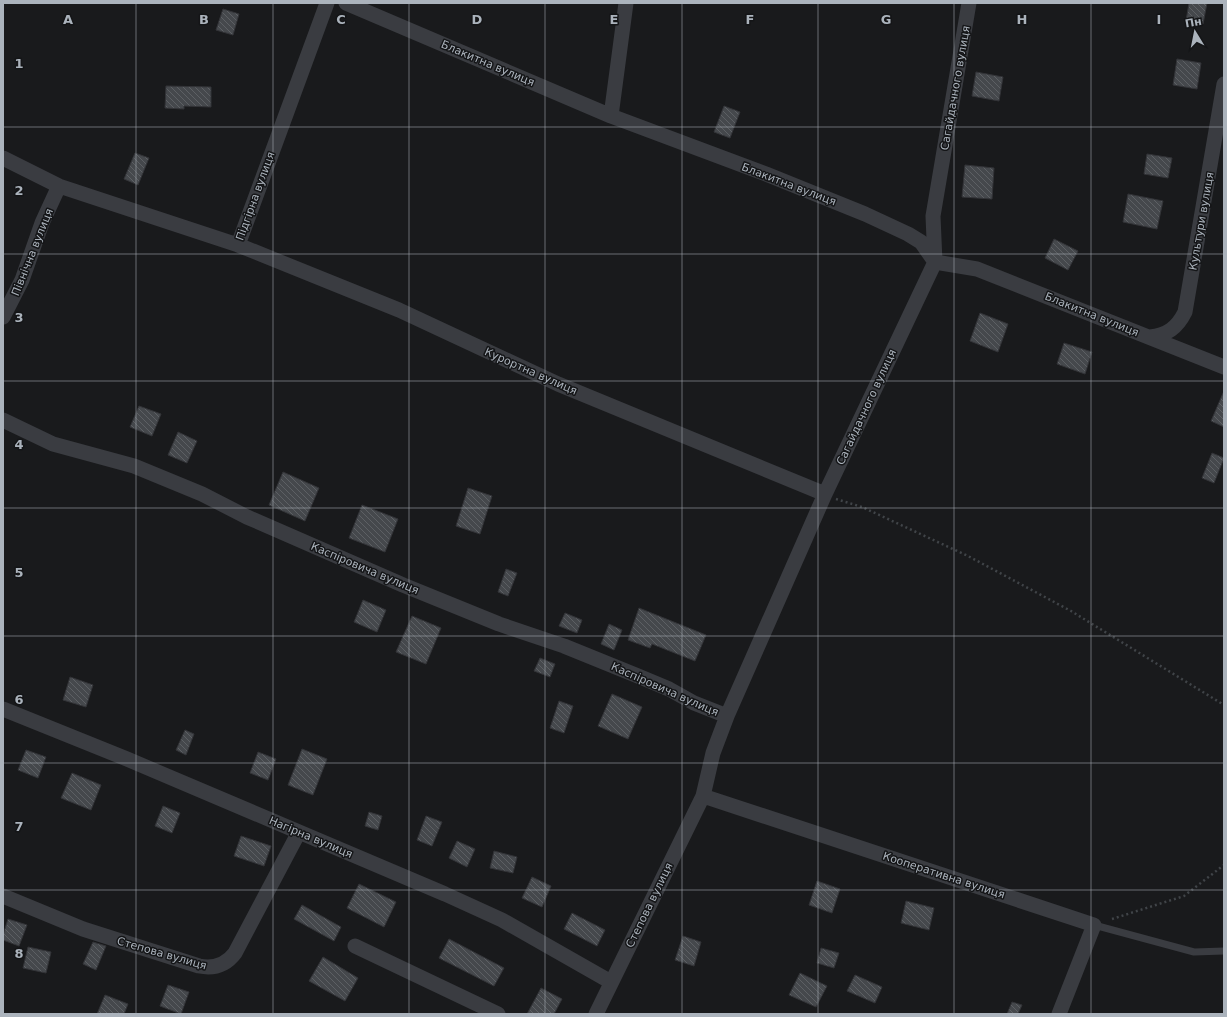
<svg xmlns="http://www.w3.org/2000/svg" width="1227" height="1017" font-family="'DejaVu Sans',sans-serif">
	<style>
		.building { fill: url(#building-back-hatch); stroke: #333438 }
		.lines { fill: none; stroke-linecap: round; stroke-linejoin: round }
		.path { stroke: #404448; stroke-width: 2.5; stroke-dasharray: 2 3; stroke-linecap: butt }
		.lane { stroke: #3a3c41; stroke-width: 7 }
		.street { stroke: #3a3c41; stroke-width: 15 }
		.grid { fill: none; stroke: #abb3bc; stroke-width: 1; stroke-opacity: 0.55 }
		.labels { text-anchor: middle; stroke-width: 3; stroke-linejoin: round; paint-order: stroke }
		.street-label { font-size: 11px; fill: #abb3bc; stroke: #141517 }
		.grid-label { font-size: 13px; text-anchor: middle; font-weight: bold; fill: #abb3bc; stroke: #141517; stroke-width: 3; stroke-linejoin: round; paint-order: stroke }
	</style>
	<defs>
		<pattern id="building-back-hatch" width="6" height="6" patternUnits="userSpaceOnUse"><rect width="6" height="6" fill="#45484c"/><path d="M-1 5l2 2M0 0l6 6M5-1l2 2" fill="none" stroke="#5d6064"/></pattern>
	</defs>
	<rect width="100%" height="100%" fill="#191a1c"/>
	<path class="building" d="M1189,3H1207L1203,24L1186,21Z
		M223,9L239,14L233,35L216,30Z
		M1177,59L1201,63L1197,89L1173,85Z
		M976,72L1003,77L999,101L972,96Z
		M166,86L211,87V107L184,106V109L165,108Z
		M724,106L740,112L730,138L714,132Z
		M135,153L149,158L138,185L124,179Z
		M1147,154L1172,158L1168,178L1144,174Z
		M965,165L994,168L992,199L962,197Z
		M1128,194L1163,201L1157,229L1123,222Z
		M1054,239L1078,251L1068,270L1045,258Z
		M980,313L1008,324L998,352L970,341Z
		M1064,343L1092,352L1085,374L1057,364Z
		M1224,391V427L1211,421Z
		M139,406L161,414L152,436L130,427Z
		M178,432L197,441L187,463L168,455Z
		M1212,453L1224,458L1214,483L1202,478Z
		M283,472L319,488L305,521L269,505Z
		M468,488L492,496L480,534L456,526Z
		M362,505L398,519L385,552L349,538Z
		M506,569L517,573L508,596L498,592Z
		M363,600L386,610L377,632L354,622Z
		M639,608L706,635L695,661L652,644L650,648L628,640Z
		M565,613L582,620L577,633L559,626Z
		M412,616L441,628L426,664L396,652Z
		M609,624L622,630L614,650L601,644Z
		M540,658L555,664L550,677L534,671Z
		M70,677L93,685L86,707L63,700Z
		M612,694L642,707L628,739L598,726Z
		M559,701L573,706L564,733L550,728Z
		M185,730L194,734L186,755L176,750Z
		M302,749L327,759L313,795L288,785Z
		M26,750L46,757L38,778L18,770Z
		M258,752L276,759L268,780L250,773Z
		M72,773L101,785L91,810L61,798Z
		M163,806L180,813L172,833L155,826Z
		M369,812L382,816L378,830L365,826Z
		M426,816L442,822L432,846L417,840Z
		M241,836L271,846L264,866L234,856Z
		M457,841L475,849L467,867L449,858Z
		M494,851L517,857L513,873L490,868Z
		M532,877L551,886L542,907L522,898Z
		M817,881L840,889L832,913L809,905Z
		M359,884L396,902L384,927L347,908Z
		M906,901L934,908L929,930L901,923Z
		M302,905L341,927L334,941L294,919Z
		M572,913L605,930L597,946L564,929Z
		M8,919L27,925L19,946L3,940V935Z
		M683,936L701,942L694,966L675,960Z
		M449,939L504,968L494,986L439,958Z
		M93,942L106,946L96,970L83,964Z
		M28,947L51,952L46,973L23,968Z
		M821,948L839,953L834,968L817,963Z
		M323,957L358,978L345,1001L309,981Z
		M800,973L827,986L816,1007L789,995Z
		M855,975L882,987L875,1003L847,991Z
		M168,985L189,992L181,1014L160,1006Z
		M541,988L562,999L554,1014H527Z
		M105,995L128,1004L124,1014H97Z
		M1012,1002L1022,1005L1018,1014H1007Z"/>
	<g class="lines">
		<path class="path" d="M836,499L862,507L968,556L1071,611L1224,705
			M1112,919L1184,896L1224,865"/>
		<path class="lane" d="M1094,925L1194,952L1224,951"/>
		<path class="street" d="M346,3L611,116L766,174L865,214L908,234L921,242L935,262L977,269L1224,367
			M611,116L626,3
			M3,158L59,186L238,245L399,310L558,384L825,494
			M238,245L327,3
			M3,317L22,280L42,223L59,186
			M1150,337C1167,335 1177,328 1185,312L1224,84
			M3,420L53,444L134,466L202,494L247,517L403,585L499,624L564,646L638,676L669,689L694,703L727,716
			M3,709L127,759L445,894L502,920L611,982
			M703,796L1094,925L1059,1014
			M3,896L83,929L199,966C214,969 226,965 235,953L299,832
			M355,946L498,1014
			M596,1014L703,796L713,753L727,716L825,494L935,262L933,216L969,3"/>
	</g>
	<path class="grid" d="M136,3V1014M273,3V1014M409,3V1014M545,3V1014M682,3V1014M818,3V1014M954,3V1014M1091,3V1014M3,127H1224M3,254H1224M3,381H1224M3,508H1224M3,636H1224M3,763H1224M3,890H1224"/>
	<g class="labels">
		<g class="street-label">
			<text transform="translate(488 63) rotate(23)" y="4">Блакитна вулиця</text>
			<text transform="translate(955 88) rotate(-80)" y="4">Сагайдачного вулиця</text>
			<text transform="translate(789 184) rotate(21)" y="4">Блакитна вулиця</text>
			<text transform="translate(255 196) rotate(-70)" y="4">Підгірна вулиця</text>
			<text transform="translate(1201 221) rotate(-80)" y="4">Культури вулиця</text>
			<text transform="translate(32 252) rotate(-68)" y="4">Північна вулиця</text>
			<text transform="translate(1092 314) rotate(22)" y="4">Блакитна вулиця</text>
			<text transform="translate(531 371) rotate(24)" y="4">Курортна вулиця</text>
			<text transform="translate(866 407) rotate(-65)" y="4">Сагайдачного вулиця</text>
			<text transform="translate(365 568) rotate(23)" y="4">Каспіровича вулиця</text>
			<text transform="translate(665 689) rotate(24)" y="4">Каспіровича вулиця</text>
			<text transform="translate(311 837) rotate(23)" y="4">Нагірна вулиця</text>
			<text transform="translate(944 875) rotate(18)" y="4">Кооперативна вулиця</text>
			<text transform="translate(649 905) rotate(-64)" y="4">Степова вулиця</text>
			<text transform="translate(162 953) rotate(16)" y="4">Степова вулиця</text>
		</g>
	</g>
	<g class="grid-label">
		<text x="68" y="24">A</text>
		<text x="204" y="24">B</text>
		<text x="341" y="24">C</text>
		<text x="477" y="24">D</text>
		<text x="614" y="24">E</text>
		<text x="750" y="24">F</text>
		<text x="886" y="24">G</text>
		<text x="1022" y="24">H</text>
		<text x="1159" y="24">I</text>
		<text x="19" y="68">1</text>
		<text x="19" y="195">2</text>
		<text x="19" y="322">3</text>
		<text x="19" y="449">4</text>
		<text x="19" y="577">5</text>
		<text x="19" y="704">6</text>
		<text x="19" y="831">7</text>
		<text x="19" y="958">8</text>
	</g>
	<rect width="1227" height="1017" fill="none" stroke="#abb3bc" stroke-width="8"/>
	<g transform="translate(1195 32) rotate(350)" stroke="#141517" stroke-width="3" paint-order="stroke">
	<path d="M0-3L7 15L0 10L-7 15Z" fill="#abb3bc"/>
	<text y="-6" font-size="11" font-weight="bold" text-anchor="middle" fill="#abb3bc">Пн</text>
	</g>
</svg>
